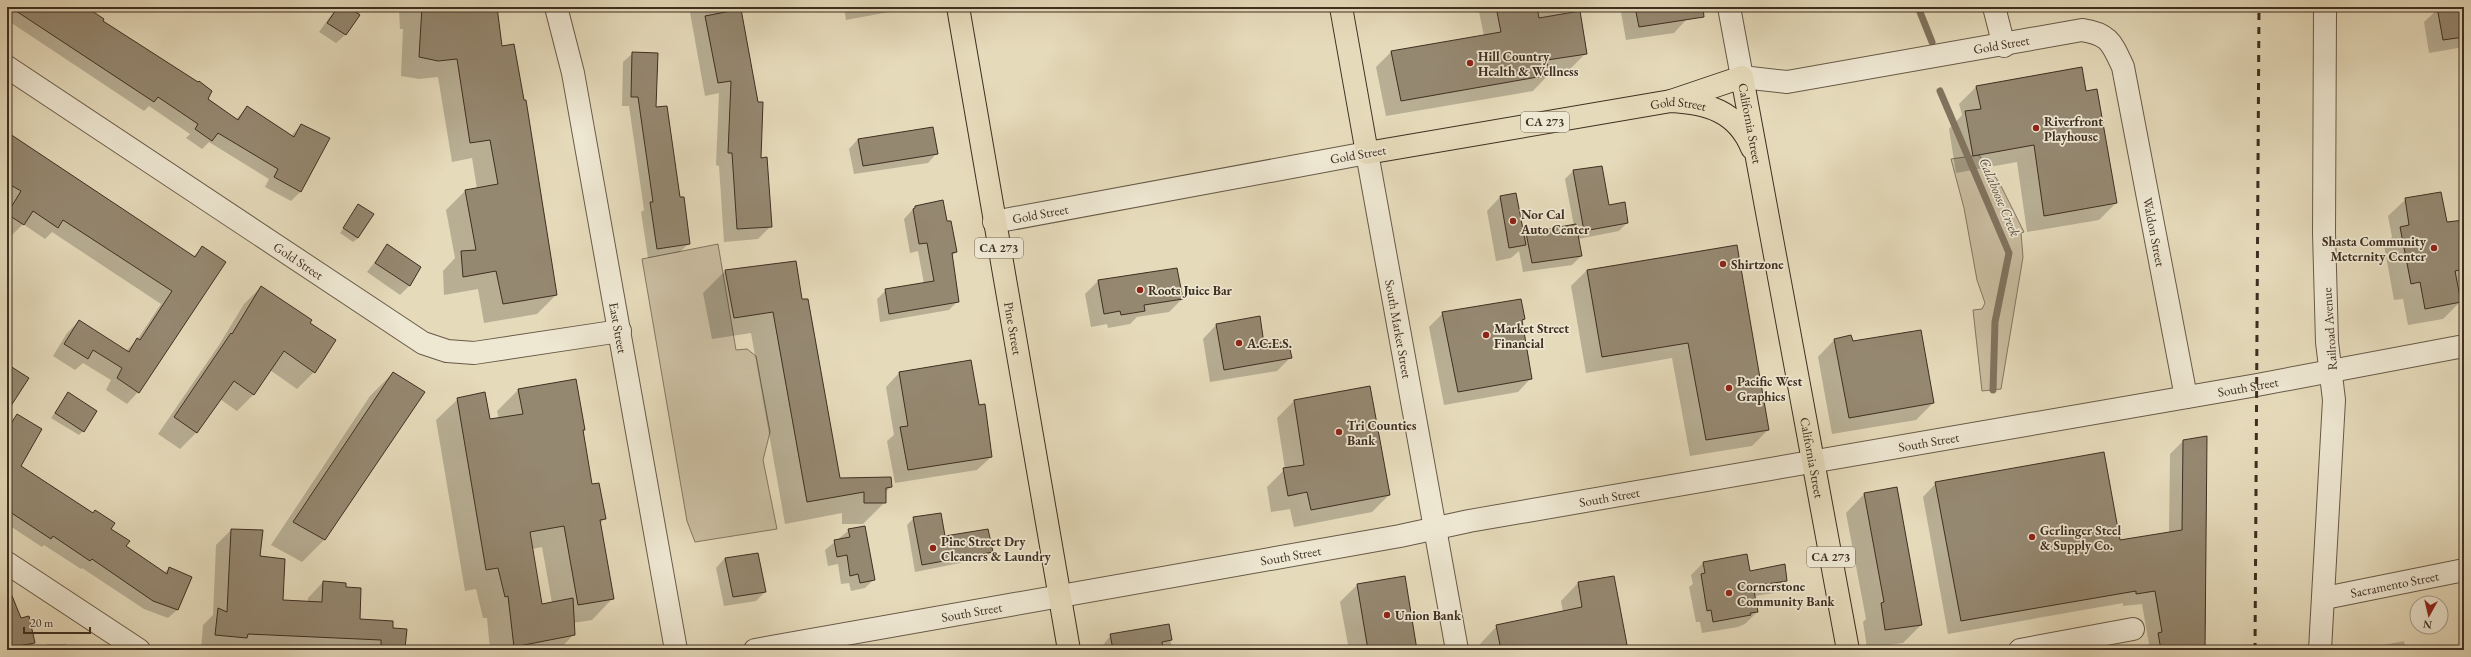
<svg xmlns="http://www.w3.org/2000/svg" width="2471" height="657" font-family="'EB Garamond',serif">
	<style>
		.green { fill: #c9bda0; stroke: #847660 }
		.shadow { fill: #0003; fill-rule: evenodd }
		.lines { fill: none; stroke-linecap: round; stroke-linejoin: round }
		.stream { stroke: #81735e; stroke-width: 7 }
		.building { fill: #958871; stroke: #3f2f21 }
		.minor-casing { stroke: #685a47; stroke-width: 24 }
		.major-casing { stroke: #3f2f21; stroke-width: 24 }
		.minor { stroke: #eee7d2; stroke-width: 22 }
		.major { stroke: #e5daba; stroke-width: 22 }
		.rail { stroke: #3f2f21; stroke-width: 3; stroke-dasharray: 7 7; stroke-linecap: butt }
		.poi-dot { fill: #8f2418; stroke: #eee7d2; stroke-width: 1.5 }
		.labels { text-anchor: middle; stroke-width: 3.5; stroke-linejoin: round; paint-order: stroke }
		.shield { fill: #eee7d2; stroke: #746656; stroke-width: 1 }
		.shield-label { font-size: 12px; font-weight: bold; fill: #3f2f21 }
		.street-label { font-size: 13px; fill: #3f2f21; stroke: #eee7d2 }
		.poi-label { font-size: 13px; font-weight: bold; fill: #3f2f21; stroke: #eee7d2; text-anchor: start }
		.water-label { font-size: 14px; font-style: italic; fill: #5a4b3a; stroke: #eee7d2 }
	</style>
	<rect width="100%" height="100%" fill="#e5daba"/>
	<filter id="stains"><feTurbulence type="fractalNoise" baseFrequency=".005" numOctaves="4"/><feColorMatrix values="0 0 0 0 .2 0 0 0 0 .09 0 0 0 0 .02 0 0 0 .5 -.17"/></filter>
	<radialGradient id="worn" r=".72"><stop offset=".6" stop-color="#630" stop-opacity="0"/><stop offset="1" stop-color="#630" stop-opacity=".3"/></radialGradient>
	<path class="green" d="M1979,155L1999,182L2024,232L2021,233L2023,257L2001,389L1982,391L1973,310L1982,309L1985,303L1977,280L1964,208L1951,159Z
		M718,244L736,350L747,349L756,356L770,432L763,460L777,529L695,542L687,521L642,259Z"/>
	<path class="shadow" d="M7,7H84L236,119L248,107L291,136L301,125L328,139L300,192L291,201L265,187L269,179L209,142L202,149L186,138L190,134L149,106L144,111L7,20Z
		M337,7H364L345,35L336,43L319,32Z
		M368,7H381L376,12Z
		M402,7H496L501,48L556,295L537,314L484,323L478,289L444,295L443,271L455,258L446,210L465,191L477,189L472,158L452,162L438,77L419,79L401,76L403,29H400L399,10Z
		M689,7H740L757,103L760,159L771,226L758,239L724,242L719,166L716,165L719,93L705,96Z
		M844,7H894L889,12L846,20Z
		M1478,7H1563L1565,14L1586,53L1570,69L1548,73V75L1533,91L1386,116L1376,67L1391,52L1484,36Z
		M1620,7H1685L1687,19L1674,33L1626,40Z
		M2449,7H2464V47L2429,53L2424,22L2438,9Z
		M633,53L655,108L689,243L680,252L648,258L641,212L644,210L629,106H622L623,62Z
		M1977,86L2085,92L2116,203L2099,220L2027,232L2017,162L1956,173L1949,129L1962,115L1959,104Z
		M7,134L193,257L203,247L138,392L127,404L106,390L111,380L83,363L75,370L53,356L67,333L79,321L126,351L137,340L161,304L52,232L45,239L23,224L11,236L7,233V207L10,203L7,201Z
		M858,139L937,153L928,163L854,174L849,149Z
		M1573,171L1627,223L1619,231L1578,239L1581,256L1572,265L1523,272L1519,251L1511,258L1496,261L1487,211L1500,197L1516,194L1524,238L1527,234L1574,226L1565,179Z
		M2406,199L2446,224L2464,221V278L2456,284L2460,302L2443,319L2408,325L2403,299L2394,300L2384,245L2392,237L2388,216Z
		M359,206L358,238L353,242L340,233Z
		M915,207L946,222L956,252L952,256L958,301L949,310L880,322L877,299L886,290L924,284L918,251L910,253L904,219Z
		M387,246L420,268L409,286L400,295L367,272Z
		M1736,246L1768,430L1752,446L1690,456L1672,358L1586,373L1571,286L1587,270Z
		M725,271L801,300L839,479L891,486L885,493V502L863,524H842V513L785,524L751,333L712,339L703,293Z
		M1148,272L1182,299L1169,312L1137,317L1130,324L1108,328L1107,324L1091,327L1085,294L1098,281Z
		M261,287L309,324L314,372L297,389L270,370L254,394L237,411L220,399L197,432L180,449L158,434L219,345L244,304Z
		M1443,313L1524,319L1521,321L1531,378L1518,392L1444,405L1429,327Z
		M1259,317L1264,345L1290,358L1277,371L1210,382L1203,339L1216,325Z
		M1835,339L1852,342L1933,403L1916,420L1832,434L1818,357Z
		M970,361L991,457L977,470L895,483L887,441L894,435L886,387L899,373Z
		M393,373L325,539L302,562L271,545L370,396Z
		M519,389L584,429L582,432L591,485L605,518L600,524L613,598L592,620L573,623L574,634L559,650H490L487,618H483L476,589L465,591L436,420L458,399L489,420L499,419L497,411ZM542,547L552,603L541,605L532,549Z
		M68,393L83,431L79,435L51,418Z
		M1294,401L1389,495L1372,512L1294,527L1290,509L1271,512L1267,487L1285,469L1277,418Z
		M17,416L22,468L92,514L95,511L125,546L164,573L169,568L191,578L177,610L168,618L144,609L82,568L81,569L44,545L42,547L7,524V427Z
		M2183,441L2206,613L2204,650H2145L2149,644L2142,604L2123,606V603L1948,634L1923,497L1936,483L2119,541L2169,533L2170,454Z
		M1864,494L1921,625L1903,643L1867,648L1863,622L1866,619L1846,513Z
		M914,518L944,537L992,551L985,558L915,572L907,525Z
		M231,530L259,557L282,601L308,602V598L323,582L345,588L359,620L392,629L404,647L401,650H201L203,625L213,615L216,545Z
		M849,530L874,579L865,588L851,591L849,583L841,584L838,564L828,566L825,550Z
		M725,558L765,592L756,601L724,606L716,568Z
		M1703,563L1749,572L1786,581L1774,593L1754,596L1757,612L1745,624L1738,627L1702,633L1700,622H1696L1689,587L1693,584L1691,575Z
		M1613,577L1627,650H1481L1480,644L1497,626L1563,612L1561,601L1578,583Z
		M1357,585L1416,650H1349L1340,602Z
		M18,615L34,643L27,650H7V617Z
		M1168,625L1172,650H1099L1111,635Z
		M2404,641L2406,650H2356Z
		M47,644H66V650H41Z"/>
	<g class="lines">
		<path class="stream" d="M1918,7L1932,42
			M1940,91L2009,253L1995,322L1993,390"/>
	</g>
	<path class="building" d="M10,7H86L104,19L103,21L198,82L199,81L212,91L208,99L238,120L247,106L294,137L301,124L330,138L301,192L274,177L278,169L218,133L212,141L195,129L198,124L158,97L154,102Z
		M338,7H348L360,15L346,35L327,23Z
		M422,7H497L502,46L514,44L524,100H526L557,295L503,304L496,271L463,277L461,251L476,250L465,190L498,184L490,140L470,143L457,59L438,61L419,57Z
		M1496,7H1537L1539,18L1580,11L1587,54L1547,60L1549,75L1401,101L1391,51L1501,32Z
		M1635,7H1703L1704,17L1639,27Z
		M2437,7H2464V37L2443,40Z
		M741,9L758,102H763L761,158L767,157L772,227L737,229L732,153H728L731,81L718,83L705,16Z
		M632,52L658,53L656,107L667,106L680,197H684L690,244L657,249L650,202H653L638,97H631Z
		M2082,67L2086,91L2097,89L2117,203L2044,216L2034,145L1973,156L1965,111L1981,109L1976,86Z
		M933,127L938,154L863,166L858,139Z
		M7,132L195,257L202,246L226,262L139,393L117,378L122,368L93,350L88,359L64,344L79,320L129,352L137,338L140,340L172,291L63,220L58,228L33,211L24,225L7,214L21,191L7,183Z
		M1602,166L1609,205L1625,202L1628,223L1584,231L1573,170Z
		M2441,192L2447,222L2464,220V269L2455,271L2461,302L2425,309L2420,282L2411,284L2400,227L2409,225L2405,198Z
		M1516,193L1526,245L1509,248L1500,196Z
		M943,200L947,221H951L957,252L952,253L959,302L889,314L885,289L934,281L927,243L919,244L913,209L915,208V206Z
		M358,204L374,214L358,238L343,228Z
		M1576,224L1582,256L1532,263L1526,233Z
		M387,244L421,267L410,286L375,263Z
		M1737,245L1769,430L1706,440L1688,343L1602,357L1587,270Z
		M796,261L802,299H808L840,478L891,477L892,487L886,488V503H864V492L807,502L773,312L734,318L725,270Z
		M1177,268L1183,299L1144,305L1145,311L1121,315L1120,311L1104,314L1098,280Z
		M261,286L312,320L310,323L336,340L315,373L284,351L254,395L234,381L197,433L174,417L231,333L232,334Z
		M1521,299L1525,319L1522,320L1532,379L1458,392L1442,312Z
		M1260,316L1264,344L1288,341L1292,358L1224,370L1216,324Z
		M1921,330L1934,403L1849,418L1834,339L1851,335L1853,341Z
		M971,360L979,405L985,404L992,457L908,470L900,427L908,426L899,372Z
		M7,364L29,378L7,412Z
		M393,372L425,392L325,540L293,522Z
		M576,379L585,430H583L592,484L599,483L606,519L600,520L614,599L578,605L564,526L530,532L542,604L573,598L575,635L514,647L508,596L505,597L498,568L486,570L457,398L485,392L490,419L523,414L518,389Z
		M1370,386L1390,495L1311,510L1307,492L1288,496L1283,468L1304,465L1294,400Z
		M68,392L97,411L84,432L55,413Z
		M17,414L42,429L21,466L93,513L95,510L115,523L111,529L130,541L126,546L167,574L169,567L192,577L178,610L153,601L92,559L90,561L53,536L51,539L7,510V430Z
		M2207,436L2205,650H2161L2158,633L2162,632L2155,591L2136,594V591L1961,621L1935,482L2104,452L2120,540L2182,530L2183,440Z
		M1897,487L1922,625L1885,630L1881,603L1884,602L1864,493Z
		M941,513L945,536L988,529L993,552L922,565L913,517Z
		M865,526L875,580L860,583L858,574L850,576L847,555L837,557L834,540L850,537L848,529Z
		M231,529L263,530L260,556L285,559L283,600L322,602L323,581L346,583V587L361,588L360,619L393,621V628L407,629L405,648L381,646V640L248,634L247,638L215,635L218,608L227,612Z
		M758,553L766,592L733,597L725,558Z
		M1747,554L1750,571L1785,564L1787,581L1753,586L1758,612L1750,613L1751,615L1713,622L1711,610L1707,611L1701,574L1705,573L1703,562Z
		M1405,576L1417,650H1368L1357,584Z
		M1614,576L1628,650H1501L1496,625L1582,607L1578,582Z
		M8,586L21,618L29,616L35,643L7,648Z
		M1169,624L1172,640L1162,642L1163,650H1113L1110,634Z"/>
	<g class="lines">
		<g class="minor-casing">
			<g id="minor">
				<path id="s1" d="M556,7L573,73L676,650"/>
				<path id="s2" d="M1729,7L1742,77L1787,82L2082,30C2110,34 2112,44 2123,67L2186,397"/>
				<path d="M1994,7L2004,46"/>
				<path id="s3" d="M7,67L423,343L447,351L474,353L620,331"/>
				<path id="s4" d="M994,222L1367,153L1457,650"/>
				<path d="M7,563L139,650"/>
				<path id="s5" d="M2325,598L2464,570"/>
				<path id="s6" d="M755,650L1400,536L1469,521L2257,385L2464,346"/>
				<path d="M2020,650L2133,629"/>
				<path d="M2320,650L2334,400L2327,342L2324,233L2325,7"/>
			</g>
		</g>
		<g class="major-casing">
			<g id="major">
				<path id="s7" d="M958,7L1069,650"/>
				<path id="s8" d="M1341,7L1367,153L1671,101C1707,103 1737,111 1752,148"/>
				<path id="s9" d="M1671,101L1742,77L1848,650"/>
			</g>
		</g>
		<use href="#minor" class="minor"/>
		<use href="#major" class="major"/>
		<path class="rail" d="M2255,650L2259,7"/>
	</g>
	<g class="poi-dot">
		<circle cx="1470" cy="63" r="4"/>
		<circle cx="2036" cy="128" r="4"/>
		<circle cx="1513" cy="221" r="4"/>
		<circle cx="2434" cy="248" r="4"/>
		<circle cx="1723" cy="264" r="4"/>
		<circle cx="1140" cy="290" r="4"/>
		<circle cx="1486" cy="335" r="4"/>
		<circle cx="1239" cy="343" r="4"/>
		<circle cx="1729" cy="388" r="4"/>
		<circle cx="1339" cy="432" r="4"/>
		<circle cx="2032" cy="537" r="4"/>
		<circle cx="933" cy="548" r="4"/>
		<circle cx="1729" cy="593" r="4"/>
		<circle cx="1387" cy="615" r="4"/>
	</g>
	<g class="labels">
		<g class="shield">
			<rect x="1521" y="112" width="48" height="20" rx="3"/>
			<rect x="975" y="238" width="48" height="20" rx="3"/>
			<rect x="1807" y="547" width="48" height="20" rx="3"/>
		</g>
		<g class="shield-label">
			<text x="1545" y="126">CA 273</text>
			<text x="999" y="252">CA 273</text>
			<text x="1831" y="561">CA 273</text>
		</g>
		<g class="street-label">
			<text dy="5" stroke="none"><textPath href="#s2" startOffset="334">Gold Street</textPath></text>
			<text dy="5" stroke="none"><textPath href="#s8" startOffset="464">Gold Street</textPath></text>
			<text dy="5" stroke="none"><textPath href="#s9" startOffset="122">California Street</textPath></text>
			<text transform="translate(1358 154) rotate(-10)" y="5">Gold Street</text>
			<text dy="5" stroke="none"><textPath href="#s4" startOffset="47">Gold Street</textPath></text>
			<text dy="5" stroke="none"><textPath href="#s2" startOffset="643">Waldon Street</textPath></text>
			<text dy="5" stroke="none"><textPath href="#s3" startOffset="350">Gold Street</textPath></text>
			<text dy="5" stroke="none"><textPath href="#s1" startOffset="327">East Street</textPath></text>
			<text dy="5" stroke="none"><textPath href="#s7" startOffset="326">Pine Street</textPath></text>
			<text dy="5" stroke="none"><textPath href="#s4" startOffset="558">South Market Street</textPath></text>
			<text transform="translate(2329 329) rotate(-94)" y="5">Railroad Avenue</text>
			<text dy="5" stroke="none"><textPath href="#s6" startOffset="1516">South Street</textPath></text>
			<text dy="5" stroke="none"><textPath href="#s6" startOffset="1192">South Street</textPath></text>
			<text dy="5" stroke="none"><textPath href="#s9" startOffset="462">California Street</textPath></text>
			<text dy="5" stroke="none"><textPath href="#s6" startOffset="868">South Street</textPath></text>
			<text dy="5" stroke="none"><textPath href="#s6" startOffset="544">South Street</textPath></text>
			<text dy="5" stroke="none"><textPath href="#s5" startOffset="71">Sacramento Street</textPath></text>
			<text dy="5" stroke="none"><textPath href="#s6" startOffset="220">South Street</textPath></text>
		</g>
		<g class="poi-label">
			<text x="1478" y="61">Hill Country<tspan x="1478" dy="15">Health &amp; Wellness</tspan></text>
			<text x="2044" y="126">Riverfront<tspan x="2044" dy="15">Playhouse</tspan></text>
			<text x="1521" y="219">Nor Cal<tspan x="1521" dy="15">Auto Center</tspan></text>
			<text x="2426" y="246" text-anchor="end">Shasta Community<tspan x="2426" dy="15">Meternity Center</tspan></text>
			<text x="1731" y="269">Shirtzone</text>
			<text x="1148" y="295">Roots Juice Bar</text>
			<text x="1494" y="333">Market Street<tspan x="1494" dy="15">Financial</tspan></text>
			<text x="1247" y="348">A.C.E.S.</text>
			<text x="1737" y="386">Pacific West<tspan x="1737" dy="15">Graphics</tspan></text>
			<text x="1347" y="430">Tri Counties<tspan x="1347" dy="15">Bank</tspan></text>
			<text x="2040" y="535">Gerlinger Steel<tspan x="2040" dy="15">&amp; Supply Co.</tspan></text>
			<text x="941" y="546">Pine Street Dry<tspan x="941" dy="15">Cleaners &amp; Laundry</tspan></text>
			<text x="1737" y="591">Cornerstone<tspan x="1737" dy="15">Community Bank</tspan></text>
			<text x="1395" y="620">Union Bank</text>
		</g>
		<g class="water-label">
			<text transform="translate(2000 197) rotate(67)" y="5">Calaboose Creek</text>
		</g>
	</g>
	<rect width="2471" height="657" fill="none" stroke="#e5daba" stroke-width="24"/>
	<rect x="8" y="8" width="2455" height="641" fill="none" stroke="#3f2f21" stroke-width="2"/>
	<rect x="12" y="12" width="2447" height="633" fill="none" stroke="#3f2f21"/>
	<g transform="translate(2429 615) rotate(188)"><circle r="19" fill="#eee7d2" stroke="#a89d8b"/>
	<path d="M0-3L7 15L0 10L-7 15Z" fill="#8f2418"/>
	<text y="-6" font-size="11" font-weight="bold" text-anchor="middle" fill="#3f2f21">N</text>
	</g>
	<path d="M24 627v6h66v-6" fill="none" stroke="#3f2f21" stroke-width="2"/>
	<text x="30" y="627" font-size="12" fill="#3f2f21" stroke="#eee7d2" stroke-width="3" paint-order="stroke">20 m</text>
	<rect width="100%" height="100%" filter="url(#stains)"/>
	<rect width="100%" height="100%" fill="url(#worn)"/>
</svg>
